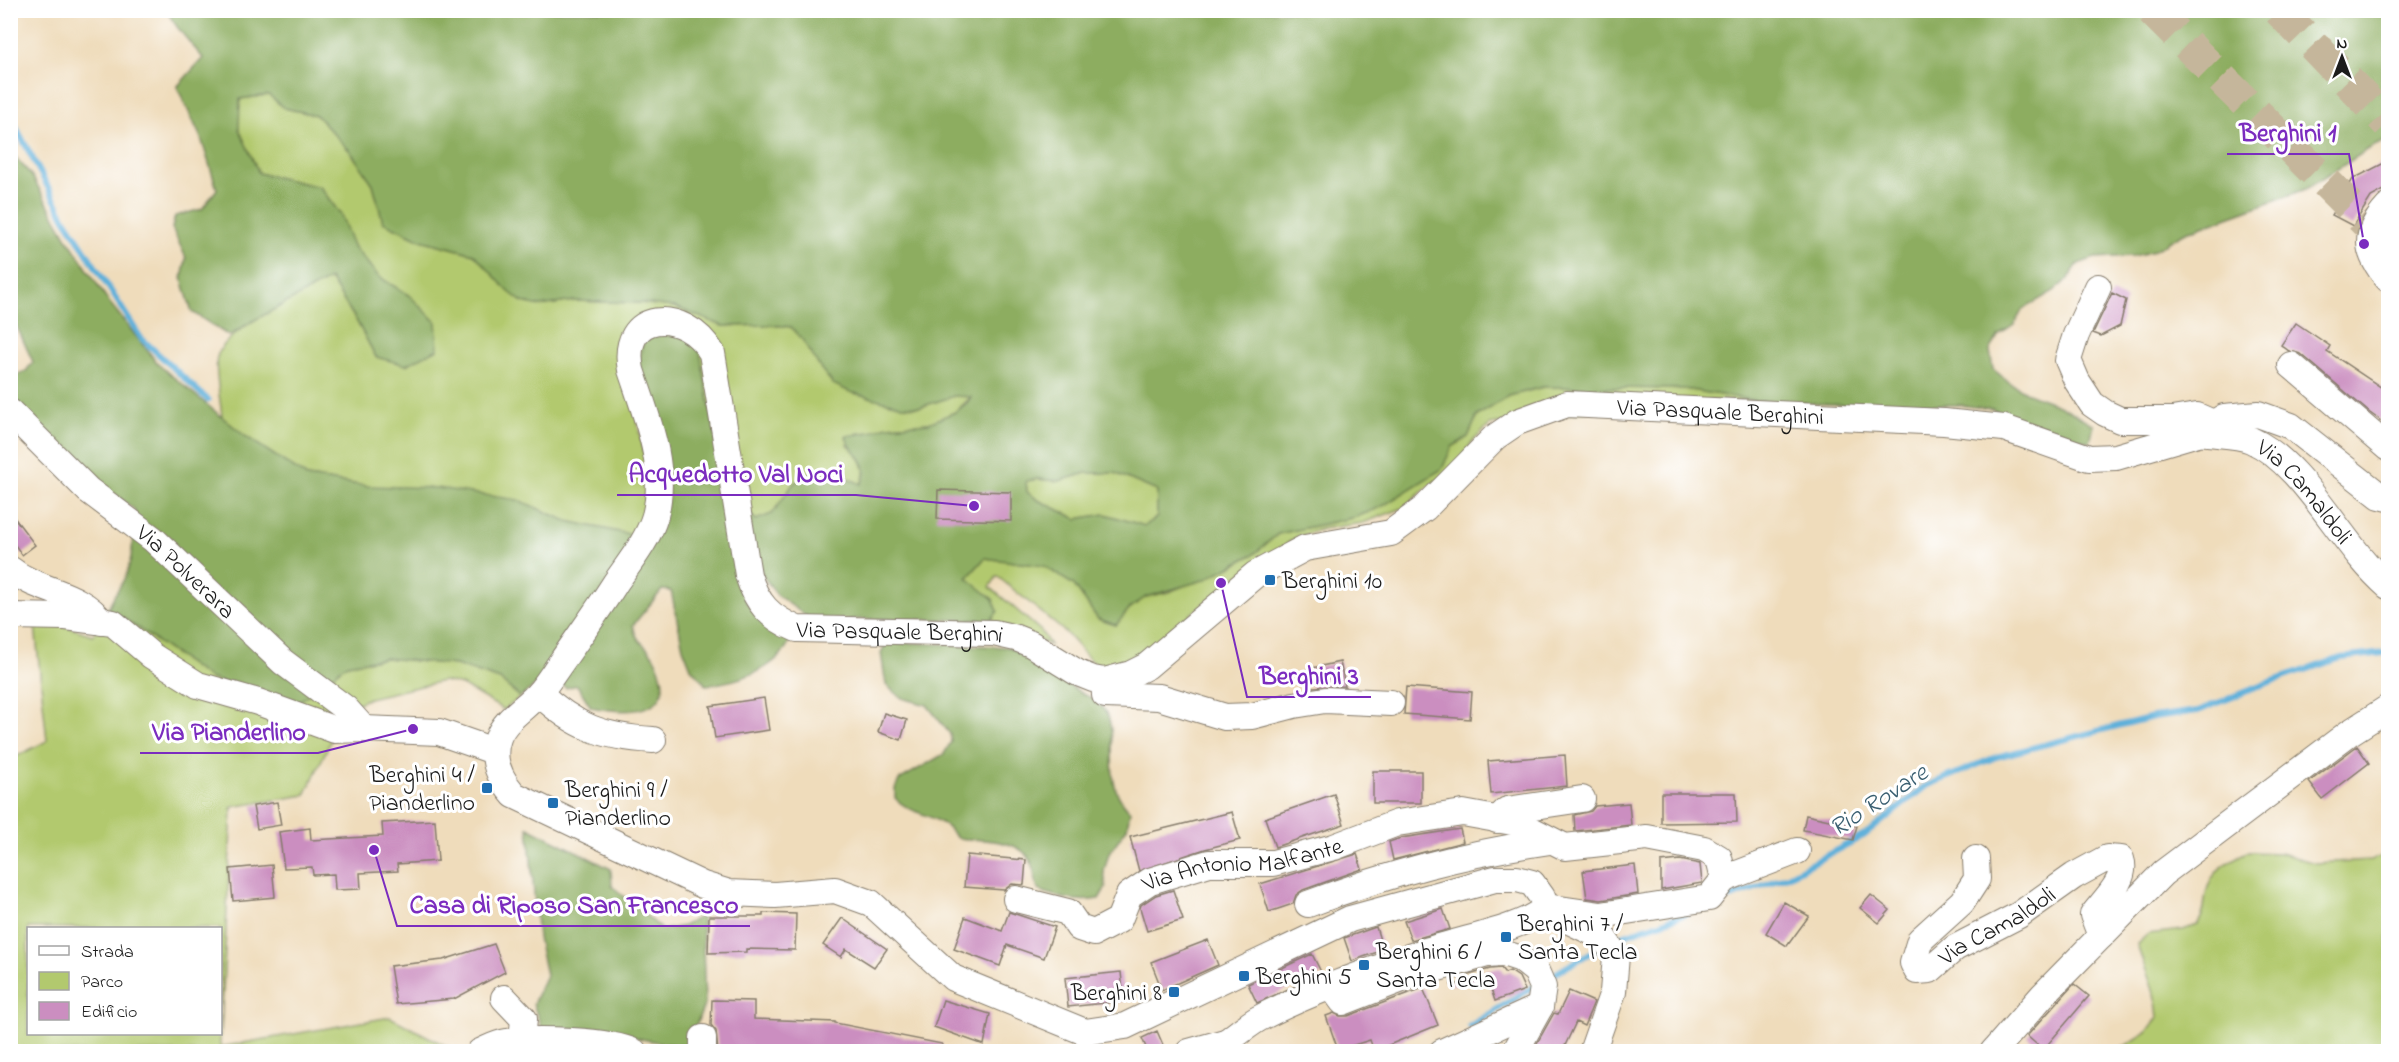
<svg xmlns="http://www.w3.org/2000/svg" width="2399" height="1062" font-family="'Indie Flower',sans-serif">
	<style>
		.green { fill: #b2c96e; stroke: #677245; stroke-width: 1.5 }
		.forest { fill: #8dad61; stroke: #54643e; stroke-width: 1.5; fill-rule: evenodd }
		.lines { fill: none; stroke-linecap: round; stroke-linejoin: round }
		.stream { stroke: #5fb0da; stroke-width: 6 }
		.building { fill: #cb8ec0 }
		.highway-tunnel { stroke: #c5b69b; stroke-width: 33; stroke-dasharray: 33 16; stroke-linecap: butt }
		.minor-casing { stroke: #867c6c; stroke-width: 28 }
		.minor { stroke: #fff; stroke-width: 26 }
		.poi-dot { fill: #1f6fb2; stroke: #fff; stroke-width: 2 }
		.labels { text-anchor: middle; stroke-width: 6; stroke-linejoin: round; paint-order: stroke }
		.street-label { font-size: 24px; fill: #1c1c1c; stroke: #fff }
		.poi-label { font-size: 24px; fill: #1c1c1c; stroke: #fff; text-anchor: start }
		.water-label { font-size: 26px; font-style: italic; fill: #3a5f71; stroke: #fff }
		.leader { fill: none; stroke: #7b2cbf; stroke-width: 2 }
		.callout-dot { fill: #7b2cbf; stroke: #fff; stroke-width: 2 }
		.callout-label { font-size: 26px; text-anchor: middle; font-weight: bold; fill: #7b2cbf; stroke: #fff; stroke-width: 6; stroke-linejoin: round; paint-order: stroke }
	</style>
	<rect width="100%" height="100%" fill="#fff"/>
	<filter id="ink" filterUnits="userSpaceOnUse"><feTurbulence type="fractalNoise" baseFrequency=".0167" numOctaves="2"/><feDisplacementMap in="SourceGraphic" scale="12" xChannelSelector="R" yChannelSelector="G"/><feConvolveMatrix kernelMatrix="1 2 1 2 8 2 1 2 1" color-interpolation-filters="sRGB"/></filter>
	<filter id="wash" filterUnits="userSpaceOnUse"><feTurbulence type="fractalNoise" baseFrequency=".008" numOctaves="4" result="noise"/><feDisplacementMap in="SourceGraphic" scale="24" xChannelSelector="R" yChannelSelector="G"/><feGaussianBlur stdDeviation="1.35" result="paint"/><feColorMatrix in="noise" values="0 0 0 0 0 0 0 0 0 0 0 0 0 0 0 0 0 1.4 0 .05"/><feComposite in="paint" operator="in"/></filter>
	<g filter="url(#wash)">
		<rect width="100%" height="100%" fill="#efdcbb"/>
		<path class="green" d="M269,95L284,108L316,115L350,151L373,184L383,222L421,240L474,254L540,306L574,301L640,303L675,307L723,326L773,325L791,327L802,339L821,369L885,400L903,406L920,407L954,396H972L955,412L929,423L887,426L871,432L858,433L847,444C859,455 870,468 861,484L821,467L794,483L772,514L756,520L635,411L650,484L638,536L567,521L518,500L367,486L307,477L245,436L222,417C221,405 214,366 217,357C225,328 303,294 330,279L356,320L376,357L410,296L379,277L353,246L341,215L320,187L259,174L238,129L240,99Z
			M1543,387L1684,389L1758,401L1671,400L1490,425L1472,442L1455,469L1431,484L1403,508L1363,523L1322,529L1297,537L1247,570L1149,647L1123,661L1101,667L1090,660L1065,632L997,576L990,587L1041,631L1050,645L991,620L998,611L967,578L985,558L1044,566L1074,585L1098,619L1116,625L1129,609L1146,597L1169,592L1232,566L1254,554L1278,534L1356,517L1381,507L1441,469L1452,447L1468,437L1477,416L1509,396Z
			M1086,473H1115L1157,491V517L1145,526L1105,514L1077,519L1038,500L1027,492L1026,481L1037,479L1059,481Z
			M107,612L122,617L209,678L296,704L347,664L386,658L456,665L500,680L520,697L504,710L462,685L443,681L369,698L346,709L305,795L232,807L221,1032L220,928H28V1034H220V1047L390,1017L456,1051L11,1052V759L47,741L34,616L93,635Z
			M2247,852L2280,853L2315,863L2371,860L2388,854V1051H2117L2147,1032L2158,1017C2156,988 2144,970 2137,944L2148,934L2183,930L2197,925C2206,910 2203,909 2206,894C2210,872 2228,861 2247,852Z"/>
		<path class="forest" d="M167,11H2388V140L2372,147L2306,189L2184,233L2151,252L2133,256L2095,258L2078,264L2068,279L2054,291L2023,309L2014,325L1998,336L1990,351L1993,369L2009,382L2025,392L2061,406L2094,425L2090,442L2041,428L1992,409L1959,405H1851L1758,401L1684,389L1543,387L1509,396L1477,416L1468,437L1452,447L1442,469L1381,507L1356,517L1278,534L1254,554L1204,580L1146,597L1129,609L1116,625L1098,619L1074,585L1044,566L985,558L967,578L993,599L998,611L991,620L810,619L777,595L763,576L751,540L749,513L756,520L772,514L794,483L821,467L861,484C874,460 849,454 846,436L871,432L887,426L929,423L955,412L967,403L971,397L954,396L920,407L903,406L850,392L833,384L821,369L802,339L791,327L773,325L723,326L675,307L640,303L574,301L540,306L522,302L508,291L474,254L421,240L383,222L373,184L350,151L316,115L284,108L269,95L240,99L239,129L259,173L320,187L341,215L353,246L379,277L410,296L436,322L438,349L406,365L376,357L356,320L330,279L253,321L229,336L192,312L182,279L186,258L172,228L175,216L202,209L217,189L201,138L177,87L203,58C190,42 176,29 167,11ZM1086,473H1115L1157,491V517L1145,526L1105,514L1077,519L1038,500L1027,492L1026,481L1037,479L1059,481Z
			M10,151L32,176L67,238L109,302L159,365L245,436L307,477L367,486L437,488L518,500L567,521L638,536L544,679L520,697L500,680L456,665L386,658L347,664L296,704L209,678L122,617L107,612C111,597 120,589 126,575C134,555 133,531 135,510L68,458L11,402V379L26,371L33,362L11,314Z
			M674,329L699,347L746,602L767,627L790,640C778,670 737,682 706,685L691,668L683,648L671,591L662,590L633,625C637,646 647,643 655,659C683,714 631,715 591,707L577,685L566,688L562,685L563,677L654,540L637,370L644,336Z
			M887,642L1009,647L1083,694C1132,713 1099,766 1121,800C1124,804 1127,808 1130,811L1127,828L1109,853L1104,871L1106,887L1099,899C1077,903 1059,898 1038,890C1035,881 1035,871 1031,862C1020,837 980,841 957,838C952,834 949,827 943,824C927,813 909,813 895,798V789L899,780L944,754L951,742L950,734L927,705L902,698L886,685L881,653Z
			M528,827L611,869L612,886L663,930L683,926L702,916L705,1003L688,1046L667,1044L592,1029L543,1031L533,1004L546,975L538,938Z"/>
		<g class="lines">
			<path class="stream" d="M10,116L65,219L141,338L208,400
				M1718,902L1788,876L1865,835L1926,786L1996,757L2153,717L2198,711L2270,682L2341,658L2384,653
				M1613,939L1686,914
				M1546,979L1602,946
				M1470,1026L1535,986
				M1421,1052L1437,1045"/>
		</g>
		<g id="blocks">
			<path class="building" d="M2388,161V188L2371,197L2353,226L2332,215L2353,179Z
				M2112,293L2126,300L2120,326L2101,336L2093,333Z
				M2296,323L2330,346L2327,351L2388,392V426L2370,413L2301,354L2289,351L2281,345Z
				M938,490L1011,492V521L937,519Z
				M10,512L35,545L22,555L10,538Z
				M1340,662L1345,686L1311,687L1307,669Z
				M1406,687L1472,692L1470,719L1404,714Z
				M764,698L769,730L715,738L710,706Z
				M884,713L907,720L901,740L878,732Z
				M2357,746L2369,763L2322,799L2309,782Z
				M1565,755L1567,786L1491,794L1488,761Z
				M1373,771H1421V803H1373Z
				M1661,793H1736L1737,822L1661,823Z
				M1334,794L1344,824L1275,847L1265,818Z
				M277,802L281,825L257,829L253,806Z
				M1629,803L1631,825L1575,831L1574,815L1591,811L1595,806Z
				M1232,812L1240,840L1205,849L1139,871L1130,837Z
				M1806,815L1857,826L1853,840L1803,830Z
				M435,820L438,861L397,864L398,871L360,873L361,889L335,890L334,874L313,875L312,867L284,868L279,832L310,828L311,840L383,836L382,823Z
				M1460,829L1463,842L1393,860L1389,842L1401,838Z
				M1357,854L1362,869L1303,890L1296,895L1293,904L1269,912L1260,884Z
				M967,855L1026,860L1024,885L1012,884L1004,890L964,887Z
				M1680,860L1700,864L1702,883L1661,890V862Z
				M272,865L275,897L233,901L230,869Z
				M1635,865L1638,894L1601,900L1587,898L1583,871Z
				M1173,890L1183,920L1147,931L1140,908L1141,905L1156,895Z
				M1871,895L1890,910L1879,923L1860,908Z
				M1784,902L1809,916L1787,946L1766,933Z
				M1443,909L1450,929L1411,940L1404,921Z
				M1009,912L1055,927L1044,958L1007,945L1000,966L954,949L965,917L1002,931Z
				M763,913L796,914L795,950L746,949V952L708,953L709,916H763Z
				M842,918L887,949L874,967L846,949L841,957L823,945Z
				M1376,927L1383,950L1352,961L1344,938Z
				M1208,940L1218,965L1162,990L1151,962Z
				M494,944L505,972L454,999L396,1004L390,966L443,960Z
				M1312,954L1322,974L1257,1003L1248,984Z
				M1501,968L1505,973L1510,971L1519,977L1525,990L1495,1001L1488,980L1451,985V980L1490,969Z
				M1121,972L1124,1001L1068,1007L1065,978Z
				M2074,984L2089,996L2043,1050L2027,1036Z
				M1423,988L1438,1025L1374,1051L1370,1040L1338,1050L1326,1016L1334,1013L1340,1016H1348Z
				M1569,991L1594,1002L1584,1026L1576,1022L1562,1052H1532L1554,1013L1558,1014Z
				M712,1000L754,1001V1019L835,1022V1023L942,1044L941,1052H718L716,1031L711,1025Z
				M943,1000L990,1014L984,1045L934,1027Z
				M1157,1031L1166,1052H1148L1142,1038Z"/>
		</g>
	</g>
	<g filter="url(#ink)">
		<use href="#blocks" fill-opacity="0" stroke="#867c6c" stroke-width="1.5"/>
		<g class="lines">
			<path class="highway-tunnel" d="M2152,10L2388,244
				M2279,10L2388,123"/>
			<g class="minor-casing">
				<g id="minor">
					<path d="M2388,207C2363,234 2365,252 2388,279"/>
					<path d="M2098,287L2076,335L2068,360L2077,381L2092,404L2105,413L2120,420H2172L2197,416L2213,423"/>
					<path d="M2291,365L2388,448"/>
					<path id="s1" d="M10,412L88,490L153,539L283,662L346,709L364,729"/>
					<path id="s2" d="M2201,432C2216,435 2237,434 2251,440C2305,464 2341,546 2388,586"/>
					<path d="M10,569C38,592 79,591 102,622"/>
					<path d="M10,616L66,617L113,623L152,656L198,685L258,702L335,730L364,729L439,732L485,748L495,749"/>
					<path d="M1104,681L1105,695L1159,697L1225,717L1252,716L1294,705L1325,700L1391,703"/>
					<path d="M539,693C575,727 603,737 653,740"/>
					<path d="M1497,820L1507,810L1582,799"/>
					<path id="s3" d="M1976,859L1977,879L1962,902L1920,940L1913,963L1917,971L1930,970L1955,948L2019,915L2074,876L2107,858L2121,859C2128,879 2105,899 2093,915L2101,936"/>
					<path d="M1724,879L1797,851"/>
					<path id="s4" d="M1016,899L1068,912L1079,928L1094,933L1119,920L1129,895L1150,881L1209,863H1273L1334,847L1397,823L1463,813L1518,823L1565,847L1647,838L1704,849L1719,858L1724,879L1709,898L1601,915L1546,907"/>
					<path d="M1308,904C1390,873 1463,854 1550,841"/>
					<path id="s5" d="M1546,907L1542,897L1532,883L1517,879H1495L1350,919L1125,1026L1085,1032L953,978L871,903L835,890L775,895L729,893L703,885L514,795C500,779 490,760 498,738C504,720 525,708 538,694C547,684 554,672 562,661C580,635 599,609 616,582C630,562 648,540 655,516C668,466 646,416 631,370C619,310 684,306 712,353L748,575C757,604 769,617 797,629L994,633L1016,638L1031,644L1078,673L1093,679L1104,681L1131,674L1147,666L1256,574L1305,548L1391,533L1425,508L1495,437L1517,422L1567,404L1944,422L2004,428L2089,458L2116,457L2201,432L2224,417L2258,414L2291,426L2380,496L2388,498"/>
					<path d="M1561,917L1603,937L1616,956L1613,992L1592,1052"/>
					<path d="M1332,987L1343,1002L1410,976L1487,954L1503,953L1521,959L1536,971L1543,987L1540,1007L1515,1052"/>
					<path d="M504,998L524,1019L522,1041"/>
					<path d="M480,1052C489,1048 498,1043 507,1042C535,1038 609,1040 634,1052"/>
					<path d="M703,1052V1038"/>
					<path d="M1189,1052L1225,1042"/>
					<path d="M1214,1052C1228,1041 1243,1028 1258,1019C1307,993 1370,971 1423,952C1453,941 1526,929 1546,907"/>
					<path d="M1442,1052L1540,1007"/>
					<path d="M1993,1052L2043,995L2163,873L2349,733L2388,708"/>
				</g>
			</g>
			<use href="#minor" class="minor"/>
		</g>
	</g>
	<g class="poi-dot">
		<rect x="1264" y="574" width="12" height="12" rx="3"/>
		<rect x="481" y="782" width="12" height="12" rx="3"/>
		<rect x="547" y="797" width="12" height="12" rx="3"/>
		<rect x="1500" y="931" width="12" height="12" rx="3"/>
		<rect x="1358" y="959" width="12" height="12" rx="3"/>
		<rect x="1238" y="970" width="12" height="12" rx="3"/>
		<rect x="1168" y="986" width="12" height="12" rx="3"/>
	</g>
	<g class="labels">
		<g class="street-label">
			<text dy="8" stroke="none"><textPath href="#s5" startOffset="3082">Via Pasquale Berghini</textPath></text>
			<text dy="8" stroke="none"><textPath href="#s2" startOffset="126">Via Camaldoli</textPath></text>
			<text dy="8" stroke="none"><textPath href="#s1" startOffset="238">Via Polverara</textPath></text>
			<text dy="8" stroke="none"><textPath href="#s5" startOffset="2160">Via Pasquale Berghini</textPath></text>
			<text dy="8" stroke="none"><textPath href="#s4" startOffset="264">Via Antonio Malfante</textPath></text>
			<text dy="8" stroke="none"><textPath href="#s3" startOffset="231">Via Camaldoli</textPath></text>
		</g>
		<g class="poi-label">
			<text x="1282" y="588">Berghini 10</text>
			<text x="475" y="782" text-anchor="end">Berghini 4 /<tspan x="475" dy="28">Pianderlino</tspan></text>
			<text x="565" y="797">Berghini 9 /<tspan x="565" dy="28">Pianderlino</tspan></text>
			<text x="1518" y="931">Berghini 7 /<tspan x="1518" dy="28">Santa Tecla</tspan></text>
			<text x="1376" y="959">Berghini 6 /<tspan x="1376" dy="28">Santa Tecla</tspan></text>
			<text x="1256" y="984">Berghini 5</text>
			<text x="1162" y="1000" text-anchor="end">Berghini 8</text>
		</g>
		<g class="water-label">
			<text transform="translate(1878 799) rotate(-33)" y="9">Rio Rovare</text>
		</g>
	</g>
	<path class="leader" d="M2364 244L2349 154H2227M974 506L856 495H617M1221 583L1247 697H1371M413 729L318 753H140M374 850L397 926H750"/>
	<g class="callout-dot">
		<circle cx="2364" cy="244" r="6"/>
		<circle cx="974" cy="506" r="6"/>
		<circle cx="1221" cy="583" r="6"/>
		<circle cx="413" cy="729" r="6"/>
		<circle cx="374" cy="850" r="6"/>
	</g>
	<g class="callout-label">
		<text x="2288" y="141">Berghini 1</text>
		<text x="736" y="482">Acquedotto Val Noci</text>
		<text x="1309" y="684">Berghini 3</text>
		<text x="229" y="740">Via Pianderlino</text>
		<text x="574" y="913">Casa di Riposo San Francesco</text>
	</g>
	<rect width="2399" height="1062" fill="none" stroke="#fff" stroke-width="36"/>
	<rect x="27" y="927" width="195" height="108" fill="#ffffff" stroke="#a4a4a4" stroke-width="1.5"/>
	<rect x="39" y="946" width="30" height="9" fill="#ffffff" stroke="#a4a4a4" stroke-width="1.5"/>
	<text x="81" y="957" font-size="18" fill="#1c1c1c">Strada</text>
	<rect x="39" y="972" width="30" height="18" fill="#b2c96e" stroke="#a4a4a4" stroke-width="1.5"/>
	<text x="81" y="987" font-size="18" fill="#1c1c1c">Parco</text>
	<rect x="39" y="1002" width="30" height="18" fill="#cb8ec0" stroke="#a4a4a4" stroke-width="1.5"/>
	<text x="81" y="1017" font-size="18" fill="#1c1c1c">Edificio</text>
	<g transform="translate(2342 57)" stroke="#ffffff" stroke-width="4.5" paint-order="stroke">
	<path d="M0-4.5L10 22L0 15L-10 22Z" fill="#1c1c1c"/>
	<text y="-9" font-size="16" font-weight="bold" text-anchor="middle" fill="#1c1c1c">N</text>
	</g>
</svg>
